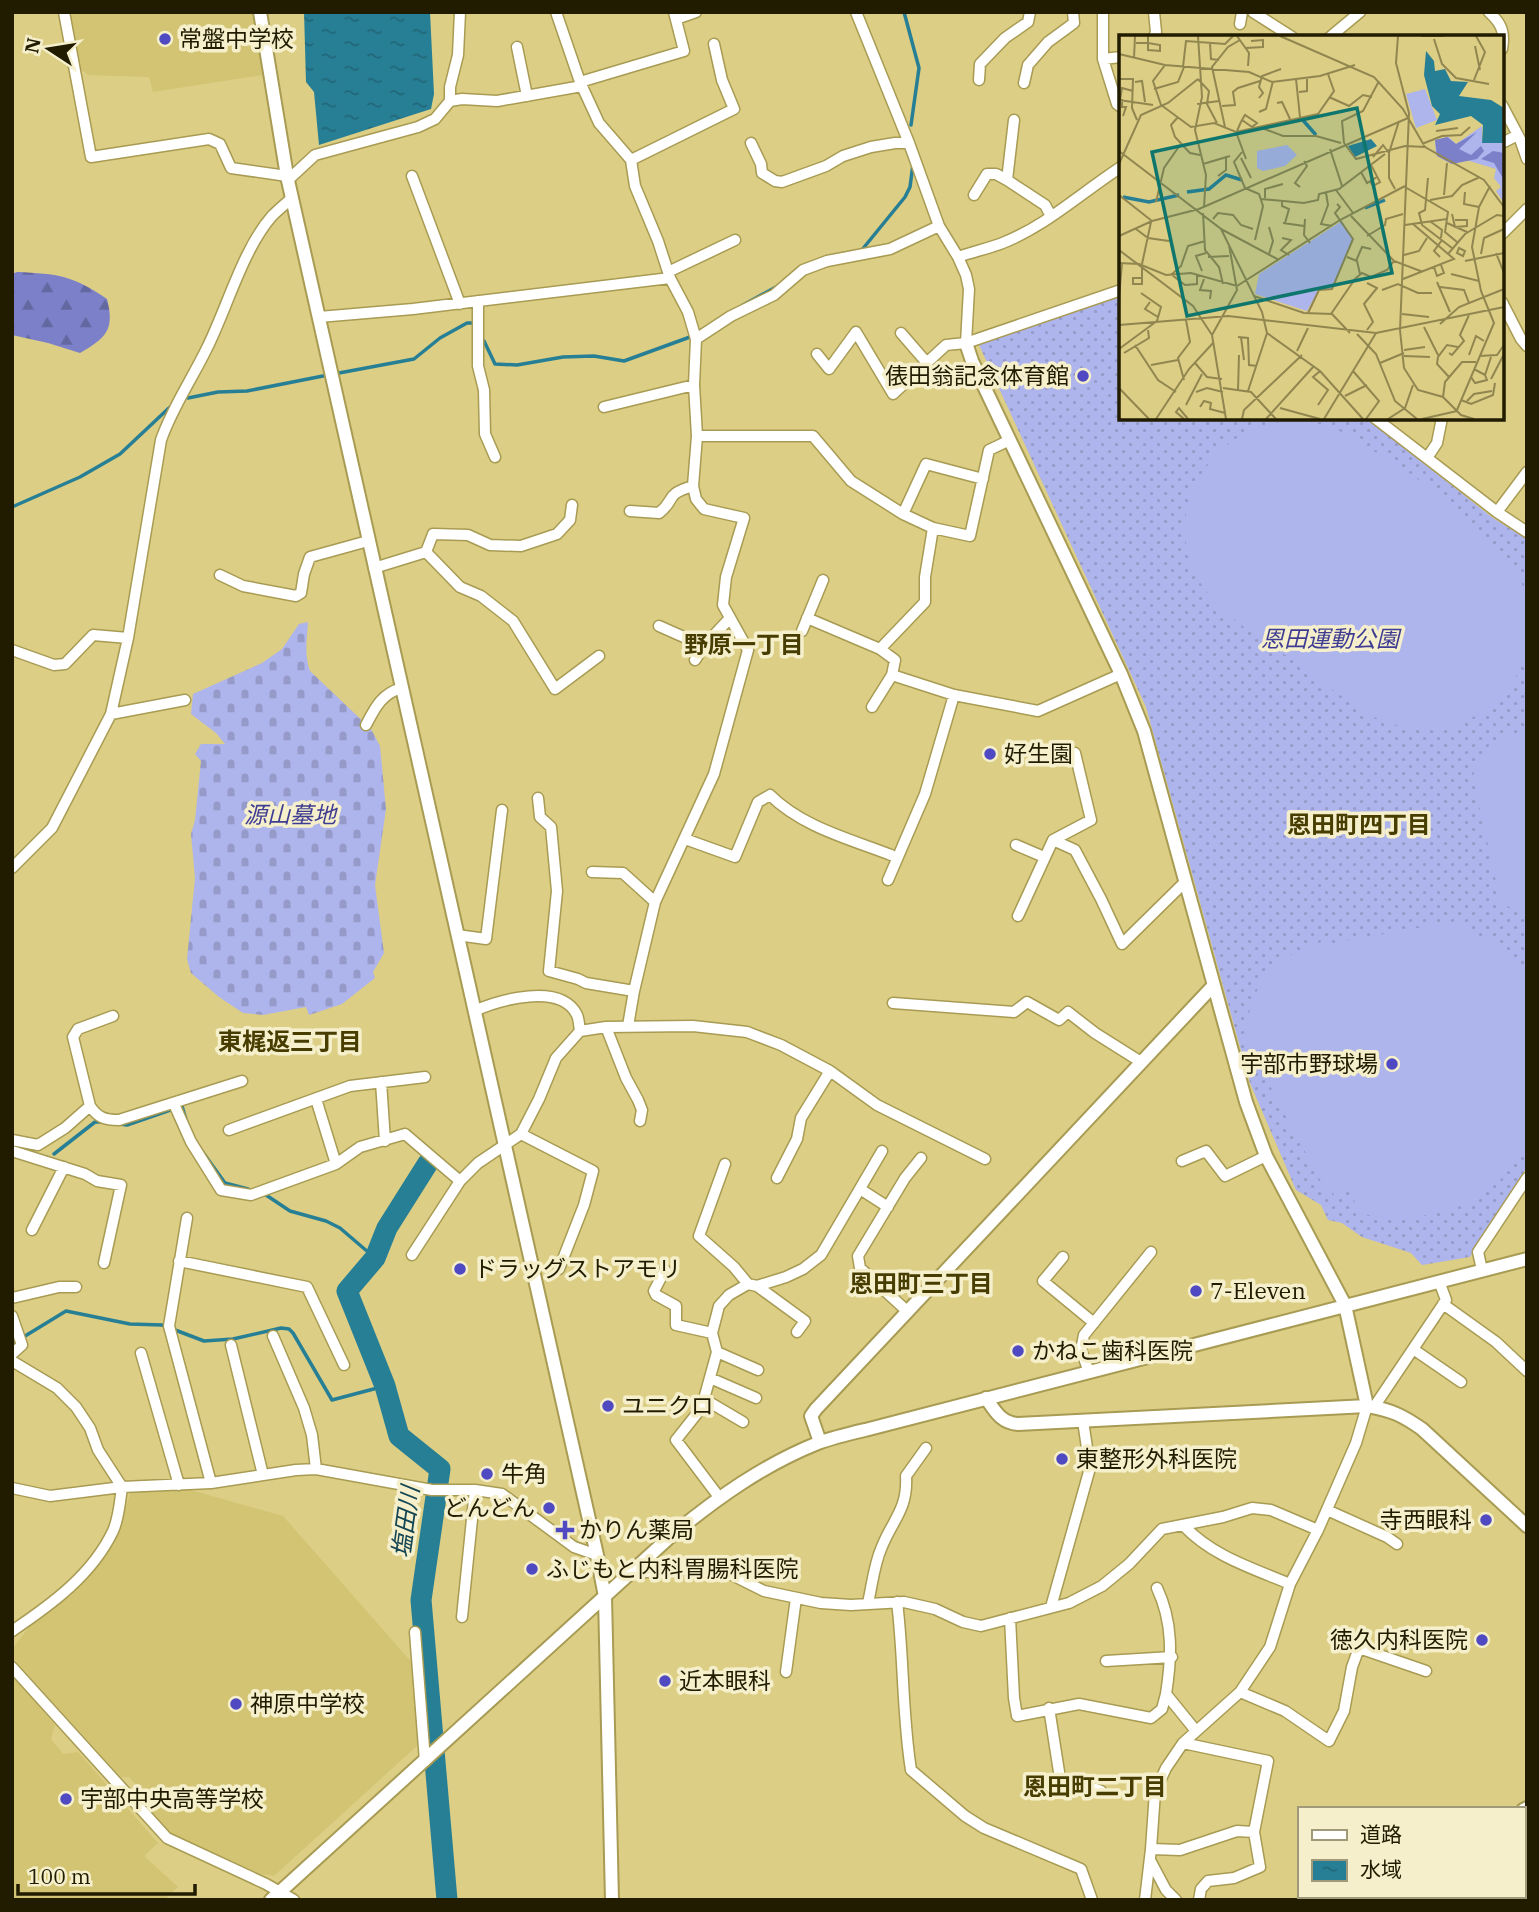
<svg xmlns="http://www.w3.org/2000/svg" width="1539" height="1912" font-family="'IBM Plex Serif','Noto Sans JP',serif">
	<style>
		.built { fill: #d2c472 }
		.grass { fill: url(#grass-dots) }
		.forest { fill: url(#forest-firs) }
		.cemetery { fill: url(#cemetery-stones) }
		.pitch { fill: #aeb4ec }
		.water { fill: url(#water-ripples) }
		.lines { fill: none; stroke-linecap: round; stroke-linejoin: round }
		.stream { stroke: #277f96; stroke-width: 3.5 }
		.river { stroke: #277f96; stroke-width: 21 }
		.minor-casing { stroke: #a89b53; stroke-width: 13 }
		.tertiary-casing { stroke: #a89b53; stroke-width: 16 }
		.minor { stroke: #fff; stroke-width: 10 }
		.tertiary { stroke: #fff; stroke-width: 12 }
		.poi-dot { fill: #4f4ac1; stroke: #f5efcb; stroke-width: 2.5 }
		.labels { text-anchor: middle; stroke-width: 7; stroke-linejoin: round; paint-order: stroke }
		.poi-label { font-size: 23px; fill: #211b00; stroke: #f5efcb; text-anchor: start }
		.park-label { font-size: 23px; font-style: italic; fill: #3e3c93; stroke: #f5efcb }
		.neighbourhood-label { font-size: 24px; font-weight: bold; fill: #473d00; stroke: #f5efcb }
		.water-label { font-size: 24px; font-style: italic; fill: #144552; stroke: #f5efcb }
		.inset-river { fill: none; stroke: #277f96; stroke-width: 3.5 }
		.inset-road { fill: none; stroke: #918650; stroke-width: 2 }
		.view { fill: #0f766e; fill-opacity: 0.15; stroke: #0f766e; stroke-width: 3.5 }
		.inset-edge { fill: none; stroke: #211b00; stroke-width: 3.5 }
	</style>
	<defs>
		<pattern id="grass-dots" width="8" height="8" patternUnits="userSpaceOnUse" patternTransform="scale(1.75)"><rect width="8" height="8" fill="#aeb4ec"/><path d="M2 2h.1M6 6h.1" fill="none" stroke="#959ac9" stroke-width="1.8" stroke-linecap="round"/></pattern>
		<pattern id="forest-firs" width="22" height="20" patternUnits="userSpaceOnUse" patternTransform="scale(1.75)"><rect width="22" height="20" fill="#7b80c9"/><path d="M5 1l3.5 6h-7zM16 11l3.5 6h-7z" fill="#6468a1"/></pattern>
		<pattern id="cemetery-stones" width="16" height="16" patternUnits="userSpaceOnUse" patternTransform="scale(1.75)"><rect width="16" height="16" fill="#aeb4ec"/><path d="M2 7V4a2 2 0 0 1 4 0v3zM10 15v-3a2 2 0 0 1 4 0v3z" fill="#959ac9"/></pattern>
		<pattern id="water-ripples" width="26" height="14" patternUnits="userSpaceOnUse" patternTransform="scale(1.75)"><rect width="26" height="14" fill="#277f96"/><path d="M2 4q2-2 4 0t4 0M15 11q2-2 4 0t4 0" fill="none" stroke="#216778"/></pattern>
	</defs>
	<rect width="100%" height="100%" fill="#dcce85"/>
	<path class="built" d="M68,12H252L263,75L153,92L149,77L88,75L77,66Z
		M187,1489L283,1516L414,1665L419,1744L274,1876L260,1874L177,1837L168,1830L138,1798V1787L129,1777H121L12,1657V1649L33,1622L72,1595L101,1563L118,1531L131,1491Z
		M12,1676L55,1725L51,1739L63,1754L78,1752L158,1843L144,1856L178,1887L164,1900H12Z"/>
	<path class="grass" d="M1121,295V418H1366L1493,518L1527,539V1167L1470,1257L1422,1265L1411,1253L1362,1237L1342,1223L1328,1220L1321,1205L1296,1190L1250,1083L1146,707L979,345Z"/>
	<path class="forest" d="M17,272C58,274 72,275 107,299C115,330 106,338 80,353L48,343L12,335V274Z"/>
	<path class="cemetery" d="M308,622C307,639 304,655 310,671L371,729L380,746L386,809L375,885L384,953L373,972L375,978L342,1004L309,1015L306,1007L263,1015L243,1013L219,997L191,973L187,959L195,878L191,834L195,820L201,761L195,754L201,744H225L216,733L191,714L193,694L262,663L282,649L299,624Z"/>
	<path class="pitch" d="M1298,420C1318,422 1335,428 1352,437C1362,442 1371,454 1382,453L1464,513V523C1483,540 1519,570 1527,595C1529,604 1527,618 1527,627C1527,636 1528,646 1526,654C1515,692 1475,725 1436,730C1415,732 1394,725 1374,717C1345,700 1318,679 1291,659C1267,642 1239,626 1218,605C1181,568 1173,513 1204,470C1228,436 1258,423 1298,420Z
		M1527,732V913L1501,904L1473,777C1481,744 1495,738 1527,732Z
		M1457,921L1458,926L1468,925L1471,939H1491L1509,952L1527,975V1148L1502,1178L1482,1196L1462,1206L1418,1217L1399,1219L1361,1214L1349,1191L1336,1199L1331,1189L1326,1191L1262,1071H1260C1256,1063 1250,1054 1248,1046C1242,1016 1257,980 1281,961C1293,952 1308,948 1321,942L1322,945Z"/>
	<path class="water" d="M304,12H430L434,94L431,109L319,145L314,92L306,82Z"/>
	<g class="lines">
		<path class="stream" d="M904,12L919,68L911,125
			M861,251L905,197L910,187L913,164
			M795,271L819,260
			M743,305L776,287
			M484,341L495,364L517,365L563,357L594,356L624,361L690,337
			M339,373L414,359L440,338L467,323H472
			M188,398L218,392L247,391L323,376
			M12,507L80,477L120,454L170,407
			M119,1124L127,1125L182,1106L187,1123
			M202,1151L225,1183L248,1189
			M54,1154L95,1122H104
			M266,1195L290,1211L326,1221L340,1228L375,1258
			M12,1344L66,1311L130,1324L162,1325L204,1341L233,1339L281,1328L289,1329L293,1333L332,1400L385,1386"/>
		<path class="river" d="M428,1163L387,1228L375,1258L347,1291L385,1386L399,1436L440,1469L421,1600L447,1900"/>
		<g class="minor-casing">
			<path id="minor" d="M64,12L91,157L209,139L220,144L231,168L287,176
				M556,12L580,82L599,123L631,160L635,186L658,241L670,278L688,312L696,339L694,385L697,436L693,486L696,499L704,509L744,518L726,577L723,605L748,650L714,774L655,902L634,991L628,1026
				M856,12L909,143L939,226L958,257L966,275L969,289L966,343
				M1103,12V59L1117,104L1121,107
				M1253,12L1292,37
				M1489,12C1502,24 1505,32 1502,49
				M676,19L696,12
				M1240,24L1242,12
				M1154,37L1156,32L1154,12
				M1330,37L1360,12
				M517,47L527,96
				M1103,59L1121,57
				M979,80L980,64L1005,38L1028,22L1030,12
				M580,82L684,51L674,12
				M1024,83L1028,65L1048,42L1074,23L1073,12
				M450,101L462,99L497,101L582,86
				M1502,105L1520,139L1527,159
				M751,143L761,164L762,173L775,181L782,182L826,166L843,156L871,147L895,143H909
				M1502,143L1518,135
				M631,160L734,109L722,80L714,44
				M412,176L460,304
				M288,180L315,155L418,127L435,119L450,101V87L458,55L460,12
				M1007,180L1045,205L1051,216
				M974,195L987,174H996L1007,180L1014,120
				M1502,234L1527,209
				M958,257C972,252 986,249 1000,244C1045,227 1081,193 1121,167
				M668,272L735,240
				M478,301V366L484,390L485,434L495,457
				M1502,302L1521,339L1527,346
				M319,317L413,309L670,278
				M901,333L927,363
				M696,339L731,316L774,295L803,270L827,261L890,249L939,226
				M817,354L829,369L856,332L893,394L946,345L966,343L1121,290
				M604,407L694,385
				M1375,418L1497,512L1527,532
				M697,436H813L851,481L903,514L933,528L970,536L989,450L1010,440
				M1427,458L1437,443L1442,418
				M630,511L659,513C677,499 663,495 693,486
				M1497,512L1527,472
				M903,514L926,464L983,479
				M426,552L433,534L468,535L490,545L521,546L557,534L570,520L572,505
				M374,568L426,552L460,587L481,596L513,621L555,689L599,656
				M220,575L243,586L296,596L301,593L304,574L310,557L368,541
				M807,618L880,649
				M659,626L704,646
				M802,631L823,580
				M12,650L54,665L65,664L93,635L128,638
				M695,660L704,646L730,618
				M892,675L954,695L1038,711L1121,674
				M872,707L892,675L895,660L880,649L925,602V577L933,528
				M111,714L185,700
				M366,725C375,708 382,693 402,688
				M538,798L540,817L551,827L557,891L549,971L578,979L586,983L634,991
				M685,839L735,857L758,802L770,795C802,827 850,839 891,855
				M1053,840L1091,820L1075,753
				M1016,845L1044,857
				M12,868L52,828L111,714L128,638L161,440C172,408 192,379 207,348C227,308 243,249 272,216C278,210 285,204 292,198
				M592,872L623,873L655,902
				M888,880L925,794L954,695
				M1018,916L1053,840L1075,850L1101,899L1122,944L1184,883
				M457,935L486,939L502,810
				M893,1003L1014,1012L1027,1002L1059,1020L1068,1012L1095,1033L1141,1062
				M474,1011C499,1000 561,982 577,1015C579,1019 579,1026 580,1031
				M606,1027L626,1078L638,1100L642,1110L640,1121
				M381,1082L385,1141
				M316,1099L336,1164
				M174,1104L191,1142L221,1190L251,1195L336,1164L360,1147L405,1134L460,1181L478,1163L521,1134L539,1099L556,1058L580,1031L606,1027L693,1026L747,1032L781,1045L830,1071L877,1105L985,1159
				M90,1106L73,1037L78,1029L113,1016
				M229,1130L350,1086L425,1077
				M521,1134L593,1171L584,1205L559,1269
				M12,1140L38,1145L65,1128L90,1106C98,1118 105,1120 119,1120L242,1081
				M12,1151L85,1174L97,1181L121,1185L104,1263
				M1182,1161L1206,1151L1225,1176L1266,1156
				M725,1164L699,1236L734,1267L748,1284
				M777,1178L797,1139L801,1118L830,1071
				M860,1189L888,1207
				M187,1218L169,1326L211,1483
				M32,1230L64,1167
				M412,1255L460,1181
				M1063,1257L1043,1281L1094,1323
				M179,1261L307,1287L344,1365
				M665,1270L654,1291L656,1295L676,1306V1325L712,1333
				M1482,1270L1478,1252L1527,1178
				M757,1286L805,1321L797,1332
				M12,1298L59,1287H76
				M1443,1304L1496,1342L1527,1371
				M907,1311L860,1268L858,1256L905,1178L921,1158
				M12,1316L22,1345L12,1354
				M273,1336L304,1408L312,1435L316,1469
				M231,1345L263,1475
				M1413,1349L1461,1382
				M717,1352L758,1370
				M141,1353L179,1485
				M12,1361L57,1388L76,1407L90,1428L98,1450L122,1487C120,1501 119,1518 113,1531C92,1575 52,1604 12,1631
				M1089,1372L1081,1350L1084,1335L1151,1252
				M710,1378L756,1398
				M704,1399L743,1422
				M1374,1407L1446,1300L1439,1281
				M12,1488L50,1496L122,1487L211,1483L296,1470L316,1469L432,1490H475L502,1494L574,1547L597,1555
				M719,1497L676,1440L699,1411L704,1399L717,1352L712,1333L719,1306L729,1295L748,1284L757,1286L786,1277L803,1269L821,1255L882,1151
				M1327,1510L1387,1537L1397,1544
				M1183,1525C1212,1556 1252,1568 1290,1584
				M632,1573L687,1569L713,1570L732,1575L764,1591L821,1603L851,1605L904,1602L935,1609L963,1622L981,1626L1069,1603L1102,1586L1129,1564L1162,1529L1223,1517L1252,1508L1271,1510L1318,1530
				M1157,1588C1173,1622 1172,1656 1166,1694L1196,1731
				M897,1602C904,1658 902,1714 911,1770L965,1816L984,1828L1081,1869L1092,1900
				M868,1603C872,1586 874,1565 881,1549C892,1520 908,1510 906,1476L926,1448
				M1051,1607L1090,1468L1083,1421
				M462,1617L475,1490
				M1010,1618L1014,1698L1017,1716L1079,1704L1151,1718L1162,1709L1166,1694
				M415,1632L425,1761
				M1106,1661L1172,1657
				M12,1667L167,1838L266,1884L294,1900
				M786,1672L796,1598
				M1240,1692L1285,1711L1329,1741L1344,1711L1352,1667L1359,1648L1426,1671
				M1049,1708L1062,1791L1090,1787L1101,1791
				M1183,1743L1268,1761L1254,1832L1260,1867L1234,1878L1208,1881L1201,1889L1199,1900
				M1151,1849L1180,1850L1237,1831L1254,1832
				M1150,1860L1166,1890L1176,1900
				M1145,1900L1151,1849L1155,1792L1166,1768L1183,1743L1240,1692L1270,1647L1290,1584L1318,1530L1356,1443L1367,1406
				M1383,1900L1387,1896"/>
		</g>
		<g class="tertiary-casing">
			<path id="tertiary" d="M260,12L287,176L597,1555L605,1597L612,1900
				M966,343L972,361L1121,674L1144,731L1246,1102L1266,1156L1345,1305L1367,1406
				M986,1398C995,1411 1001,1423 1018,1424L1367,1406C1391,1410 1402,1415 1422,1429L1527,1526
				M820,1442L811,1416L816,1409L1213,986
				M1523,1810L1527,1808
				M271,1900L672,1535C717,1498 763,1465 818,1443C834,1437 852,1433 869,1429L1527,1259"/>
		</g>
		<use href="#minor" class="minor"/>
		<use href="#tertiary" class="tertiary"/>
	</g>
	<g class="poi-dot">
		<circle cx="165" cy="39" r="7"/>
		<circle cx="1083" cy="376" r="7"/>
		<circle cx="990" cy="754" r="7"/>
		<circle cx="1392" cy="1064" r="7"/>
		<circle cx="460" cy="1269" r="7"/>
		<circle cx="1196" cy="1291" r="7"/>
		<circle cx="1018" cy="1351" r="7"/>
		<circle cx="608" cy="1406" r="7"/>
		<circle cx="1062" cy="1459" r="7"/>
		<circle cx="487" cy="1474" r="7"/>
		<circle cx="549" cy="1508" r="7"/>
		<circle cx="1486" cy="1520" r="7"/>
		<path d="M561.5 1519.5h7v7h7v7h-7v7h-7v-7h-7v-7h7z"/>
		<circle cx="532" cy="1569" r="7"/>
		<circle cx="1482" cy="1640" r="7"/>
		<circle cx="665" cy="1681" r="7"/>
		<circle cx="236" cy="1704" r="7"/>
		<circle cx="66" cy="1799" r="7"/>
	</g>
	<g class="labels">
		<g class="poi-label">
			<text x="179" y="47">常盤中学校</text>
			<text x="1069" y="384" text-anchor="end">俵田翁記念体育館</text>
			<text x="1004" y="762">好生園</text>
			<text x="1378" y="1072" text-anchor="end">宇部市野球場</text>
			<text x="474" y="1277">ドラッグストアモリ</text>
			<text x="1210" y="1299">7-Eleven</text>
			<text x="1032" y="1359">かねこ歯科医院</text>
			<text x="622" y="1414">ユニクロ</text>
			<text x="1076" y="1467">東整形外科医院</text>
			<text x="501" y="1482">牛角</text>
			<text x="535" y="1516" text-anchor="end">どんどん</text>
			<text x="1472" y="1528" text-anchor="end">寺西眼科</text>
			<text x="579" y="1538">かりん薬局</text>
			<text x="546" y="1577">ふじもと内科胃腸科医院</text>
			<text x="1468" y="1648" text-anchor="end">徳久内科医院</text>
			<text x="679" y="1689">近本眼科</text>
			<text x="250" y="1712">神原中学校</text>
			<text x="80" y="1807">宇部中央高等学校</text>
		</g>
		<g class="park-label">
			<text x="1330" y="647">恩田運動公園</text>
			<text x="290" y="823">源山墓地</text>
		</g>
		<g class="neighbourhood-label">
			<text x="744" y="653">野原一丁目</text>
			<text x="1359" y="833">恩田町四丁目</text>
			<text x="290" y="1050">東梶返三丁目</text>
			<text x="921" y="1292">恩田町三丁目</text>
			<text x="1095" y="1795">恩田町二丁目</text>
		</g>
		<g class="water-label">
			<text transform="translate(406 1522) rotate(-82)" y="8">塩田川</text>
		</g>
	</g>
	<g transform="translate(1119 35)">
		<rect width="385" height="385" fill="#dcce85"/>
		<path d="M363,91V108H385V168L377,156L382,152L375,143L377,134L344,124L333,129L317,120L316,105L330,102L337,109ZM223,186L234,204L213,254H200L188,276L136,259L140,239Z" fill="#aeb4ec"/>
		<path d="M358,97L340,114L352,120L362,111L365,116L358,124L333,129L318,121L316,105L328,102L337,109ZM374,116L385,118V145L375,128L362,124Z" fill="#7b80c9"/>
		<path d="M168,110L178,120L166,131L144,136L138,133V116Z" fill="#aeb4ec"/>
		<path d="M306,54L318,85L297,93L287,59ZM209,212L219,216L222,226L211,247L201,251L193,246L192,237L201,217ZM140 248a16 16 0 1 1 32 0a16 16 0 1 1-32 0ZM176 259a10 10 0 1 1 20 0a10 10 0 1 1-20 0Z" fill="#aeb4ec"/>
		<path d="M307,16L315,26L316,36L326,34L332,46L349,47L340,61L372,65L385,73V108H363L364,90L352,81L316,90L321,79L313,71L305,40ZM252,104L258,111L236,122L229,111Z" fill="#277f96"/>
		<path class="inset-river" d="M182,83L197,100M68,157L90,154L107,140L123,145M4,162L30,167L60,160M246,173L266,165"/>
		<path class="inset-road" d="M79,1L83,62L76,95L87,140L85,172M118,1L130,18L129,31M161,1L255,42L284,74L306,112L365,145L385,172M279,1L277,28L290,78L281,295L285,333L299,355L324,362L342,380L355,384M302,1H325M315,4L323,29L337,43L370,49M17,8H29L41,10V16L29,15V1M91,8L92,24L100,25M356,11L361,35M127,13L144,12V5L132,6M0,19L46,30L130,37L153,47L201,41L236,30M15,23L16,1M46,30L34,46L42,70L72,92L95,88L117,97L199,79L215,56L209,39M64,32L67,6L106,9L114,1M0,44H14L13,73L18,85M79,44L90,56L88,69L98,88M177,44L181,82M355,45L366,17L357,1M16,47L23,46L26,67M35,54L59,47L65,32M180,57L188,56V43M210,62L230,71L244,60L253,62M140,63L144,58L140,52L143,41L162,34M3,64V72H7L4,81M0,65L34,70M1,65L3,53L14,56M158,68L163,67L171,84M78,69L100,66M103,71L116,70L114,57L119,53L141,46M140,77L147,74L154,46M59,82L52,90L56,102L71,118L81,120M106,92L93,32L109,12L121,5M143,93L164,101H197L222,108M118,96L121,89L123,85L126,80L138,88L133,92L123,85M317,96L339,93M117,97L127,124M225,108L237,124L286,111L306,112M225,108L223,86L244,76L260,46M303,109L323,101L342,100L351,92M211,114L223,151M0,116L102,194L143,277L148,298L129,356M123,117L115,127L126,153M254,122L264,110L270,118M122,123L132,143M0,129L22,80L49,68L79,44M84,129L111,121M242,137L248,148L258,142M99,141L107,135V121M309,143L306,175L300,178L303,190L333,213M251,146L254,151L261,147L252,130M181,152L176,148L188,131L185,126M286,152L329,177L326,197L338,207M126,153L140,159L144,171L136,205M276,154L270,143V118L280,86M217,155L234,178M346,157L345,169L360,172M207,158L209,170L202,189L213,191M0,160L33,186M325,160L328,128M146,163V154L164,149M142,164L185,168L199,165L200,159L220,154L266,119M311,165L333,161L343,150L361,142M163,166V171L170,174L166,188M37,167L45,133L61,110M84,178L86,215L100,232L104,249M333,179L336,192L348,191V185H336M232,181L275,226L304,237M94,184L99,178L114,180L122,190L134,194M186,184L185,200L191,208M312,187L323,195L322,203M164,188L185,191M328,188L348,197M286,190L328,184M17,194L29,203L50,206M102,194L160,225M0,201L33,186L80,174L289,83M248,201L266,190L267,184L284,179M163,203L172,205L162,215L170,220M340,213L346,216L344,221L338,218ZM0,215L74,271L93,300L107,384M377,218L385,238M150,219L154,206L150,192M329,219L346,199L378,180L385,181M362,219L365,203L385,194M285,220L300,216L308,203M89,222L110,221M228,222L238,226L241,239M321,222L315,216L323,205M237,226L243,212L252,214M346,226L385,218M0,228L20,229L47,240L72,238L118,251L221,185L286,151M23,229L32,187M315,232L318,241L325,238L322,230M83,236L77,221L87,218M332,239L360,246M52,240L62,231L69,211L86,206M53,240L66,250L78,249V240M23,243H14V249H23V232M85,244L81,255L92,256L91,264M284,244L335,224L294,189M318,247L331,277M248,248L258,253L245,269L254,287L248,295M321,252L345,255L350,268M263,255L279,249L299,258H313M135,261L185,278L213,279L231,298M0,263L3,228M31,267L26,274L39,282M189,278L200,255L213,254L234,204L216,178L221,172L218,169M212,279L236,244L243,238L252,242L268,235L275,226M283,279L310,282M321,289L340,272L385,254M0,290L109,281L257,298L385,272M305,292L319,320M148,298L201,336L244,384M238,299L257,319L276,366L298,384M93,300L118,255L110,210M119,302L129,303L130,330L138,331M122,302L125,325M16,310L39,345L57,357M0,314L38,286L42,272L22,258M285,315L306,312M178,316L189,293M5,318L30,303L29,295M330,318L333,320L345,306L341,300L350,280M350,320L357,301L365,306M285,321L311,322M360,321L378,320L385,310M76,328L88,342L103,344M261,328L285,318M32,330L59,325M355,334L366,340L372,322M234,336L260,366L247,384M330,342L318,329L319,322L328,310L339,312M352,342L356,348L368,345L366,340M372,344L384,321M65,345L59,323L71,307L67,285M0,353L30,384M104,353L132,357L157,384M119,355L120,320M77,357L88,353L104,357M226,361L248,350M324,362L326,347L343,327H357M342,365L352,369L374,360L376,348M348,366L355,359L373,356M67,370L83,339M199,370L209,355L194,342L201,336M81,372L85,366L92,368L91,374L106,378M161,373L201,384M338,375L375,288L362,256L353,212L360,172L371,151M37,384L70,334L94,308M65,384L57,377L60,373L69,384M123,384L125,375L183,320M147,384L195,331M205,384L257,298M269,384L286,373L294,350M303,384L338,376"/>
		<path class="view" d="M238,73L273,238L68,281L33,117Z"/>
		<rect width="385" height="385" class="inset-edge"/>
	</g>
	<rect width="1539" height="1912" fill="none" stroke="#211b00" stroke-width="28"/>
	<rect x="1298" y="1807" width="228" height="91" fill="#f5efcb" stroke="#a09a7a" stroke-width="2"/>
	<rect x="1312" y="1830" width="35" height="10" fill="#ffffff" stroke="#a09a7a" stroke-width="2"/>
	<text x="1360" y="1842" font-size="21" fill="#211b00">道路</text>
	<rect x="1312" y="1860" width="35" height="21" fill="url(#water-ripples)" stroke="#a09a7a" stroke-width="2"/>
	<text x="1360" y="1877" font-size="21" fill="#211b00">水域</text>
	<g transform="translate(49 49) rotate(282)" stroke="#f5efcb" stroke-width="5" paint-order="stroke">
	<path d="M0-5L12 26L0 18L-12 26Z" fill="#211b00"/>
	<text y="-10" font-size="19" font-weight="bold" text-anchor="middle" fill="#211b00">N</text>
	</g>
	<path d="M18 1884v10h177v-10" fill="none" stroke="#211b00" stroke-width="3.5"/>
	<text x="28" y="1884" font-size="21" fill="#211b00" stroke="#f5efcb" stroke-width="5" paint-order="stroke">100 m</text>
</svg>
